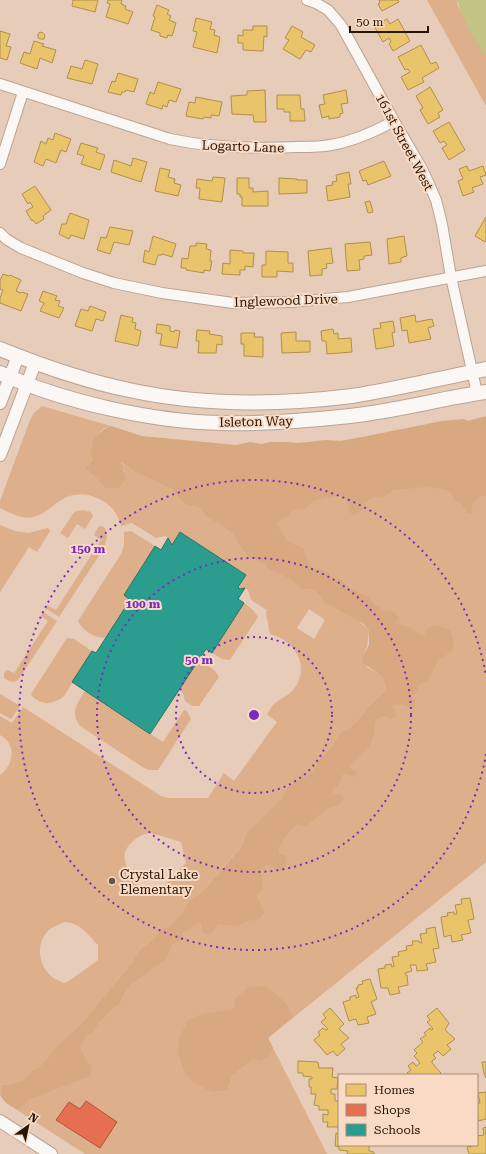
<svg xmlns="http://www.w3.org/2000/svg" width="486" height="1154" font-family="'Roboto Serif',serif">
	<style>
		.green { fill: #ddaf8b; fill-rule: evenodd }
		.forest { fill: #d8a881 }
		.water { fill: #c1c485 }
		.homes { fill: #e9c46a; stroke: #af904c }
		.shops { fill: #e76f51; stroke: #ad543b }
		.schools { fill: #2a9d8f; stroke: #297466 }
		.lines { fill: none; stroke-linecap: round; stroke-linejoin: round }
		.minor-casing { stroke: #b9a495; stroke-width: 12 }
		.tertiary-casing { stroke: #b9a495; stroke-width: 14 }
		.secondary-casing { stroke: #b9a495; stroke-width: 16 }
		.minor { stroke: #fbf7f4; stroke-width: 10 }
		.tertiary { stroke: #fbf7f4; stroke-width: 12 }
		.secondary { stroke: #fbf7f4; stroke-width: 14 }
		.ring { fill: none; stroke: #7b2cbf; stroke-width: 2; stroke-dasharray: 2 4 }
		.poi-dot { fill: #6a5545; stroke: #f9dbc5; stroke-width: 1.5 }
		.labels { text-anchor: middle; stroke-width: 4; stroke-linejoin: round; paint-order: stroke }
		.street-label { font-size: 13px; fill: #271507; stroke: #f9dbc5 }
		.poi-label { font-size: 13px; fill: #271507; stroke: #f9dbc5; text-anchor: start }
		.centre { fill: #7b2cbf; stroke: #f9dbc5; stroke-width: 2 }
		.ring-label { font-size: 12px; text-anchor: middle; font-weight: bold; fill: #7b2cbf; stroke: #f9dbc5; stroke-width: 4; stroke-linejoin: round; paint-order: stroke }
	</style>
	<rect width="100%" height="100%" fill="#e6ccb9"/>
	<path class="green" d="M427,0H458L457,4L486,56V106Z
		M42,406L111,426L107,427L101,431L91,445V455L94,476L100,480L105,488L125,472L120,462L135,472L172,489L184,504L199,508L209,519L221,525L233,534L240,547L247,556L264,564L269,570L290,579L301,589L313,590C328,608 355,613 369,631C367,642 369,644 364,654L367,667L380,675L386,685L384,692L367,708L357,721L348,729L340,732L333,745L320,758L313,772L287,787L282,798L247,832L241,847L231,858L205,889L188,902L182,913L171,925L160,930L155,937L139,951L130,965L81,1024L58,1045L40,1066L31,1071L24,1080L12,1084L3,1085L0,1094V775C14,765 17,744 0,735V716L12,723L23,707L161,796L168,798H208L224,773L234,781L277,722L267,714C270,710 272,704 277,702C283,697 289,695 294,689C311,666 295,640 270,634L266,613L267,610L251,600L248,590L245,588L240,589L238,587L246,575L181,532L172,545L168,538L165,536L156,538L132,523L121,526C119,520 117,514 113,509C102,497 82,490 67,497C55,502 45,515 33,517C22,520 9,512 0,508V501L30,420L34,413ZM309,609L325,620L314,639L297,628ZM148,833L155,834L181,842L186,863L161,889C149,893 136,887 129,876C127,873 127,868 126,864C125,861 124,856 125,852C129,842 138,836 148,833ZM64,922C81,923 87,934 98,945V960L69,981L64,983C59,981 54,979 50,975C37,963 36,941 50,929C54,926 60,924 64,922Z
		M486,416V862L268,1038L327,1154H85L14,1108L433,654L155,472L238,446H306L460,423Z
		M83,510L91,512L93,516L85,529L77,524L68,538L60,533L73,514L76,511Z
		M0,525L15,531L28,533L48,528L50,531L37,552L29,547L0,592Z
		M102,526L105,528L107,537L104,548L59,617L45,608L47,605L56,610L101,540L94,535L98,527Z
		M131,531L155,546L124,595L130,600L106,638C94,638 83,631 78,621L121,554L124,545V532Z
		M244,603L253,610L258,617L230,660L222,659L212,653Z
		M43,612L57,621L18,680C13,683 9,682 4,678V673L7,670L14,673L48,621L41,616Z
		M67,638L74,639L92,651L64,696C54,705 39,706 31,694Z
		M197,663C206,664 215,668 219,677L199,706H192L185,701L183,693L179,690Z
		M85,691L163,742L184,710L187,711L191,719L158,770H149L144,768L80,726C70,713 77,703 85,691Z
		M0,694L20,706L11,719L0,713Z"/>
	<path class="forest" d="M486,417V496C476,495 471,504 472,513H467L461,504L455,500L450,492L443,489L426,487L393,490L385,496L375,497L367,501L363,504L361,510L353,516L349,510L348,501L340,495L313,501L306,508L293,510L289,513V516L278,521L276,525L288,541L304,549L307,559L313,570L317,568L328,573L333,581L340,579L350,589L368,597L376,606L386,611L395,612L399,619L395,623L411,628L424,636L427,629L434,625L448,629L451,632L454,641L452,651L438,661L434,668L429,680L420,684L417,691L410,696L415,702V707L412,709C405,704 400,703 392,706L396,712V716L392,719C385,715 383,715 376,720C374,729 374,743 366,750C360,756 355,760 350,767L357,773L355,777L343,774L339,784L332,791L335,794L342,795L344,800L336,806L327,809L306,826L297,824C289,832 281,840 278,851L280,855L284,854L286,860L285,866L280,871L266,865L261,868L263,890L256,895L263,908L264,913L259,919L248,921L237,926L218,924L212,933L206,935L203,932L201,923H197L182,933L181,940L172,944L169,953L165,960L131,984L124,993L120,1003L111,1009L106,1016L99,1022L94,1031L88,1035L81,1044V1051L92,1068L90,1076L28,1100L18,1109C10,1107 4,1102 0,1095L2,1085L12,1084L24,1080L31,1071L40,1066L58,1045L81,1024L130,965L139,951L155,937L160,930L171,925L182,913L188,902L205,889L241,847L247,832L282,798L287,787L313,772L320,758L333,745L340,732L348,729L357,721L367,708L384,692L386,685L380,675L362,662L364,654L369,645V631L364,624L327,604L313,590L301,589L290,579L269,570L264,564L247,556L240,547L233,534L221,525L209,519L199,508L184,504L172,489L135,472L121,462L126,478L119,488H105C100,480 93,475 86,468L92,461C91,456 90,449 92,444C94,437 104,428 111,426L142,436L236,445L250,442L262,444L270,442H287L298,443L325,440L342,441L442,421L464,419L468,421Z
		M264,986C278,993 287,1003 293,1017L268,1038L273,1048L267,1057L260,1061L253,1059L232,1075L227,1090L212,1092L191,1081L183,1069L178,1051L179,1039L188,1020L202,1014L231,1010L235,1006V999L249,987Z"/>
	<path class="water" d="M458,0H486V56C479,48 457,9 458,0Z"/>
	<path class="homes" d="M73,0H98L95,12L72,6Z
		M108,0H122L121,4L126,6L125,9L133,12L128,24L106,17L110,4L107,3Z
		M379,0H398L399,2L382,11L378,4L380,3Z
		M157,5L169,10L167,14L171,16L169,20L176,23L172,36L168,35L167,38L160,36V33L151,30L155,17L153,16Z
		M196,18L212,22L210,29L215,30L214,35L220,37L217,53L193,47L197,32L193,31Z
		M387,19L390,24L398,19L410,41L393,51L389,44L391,42L389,38L383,42L374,26Z
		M253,26H267V37L264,36L263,51L243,50V43H238V35L243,36V30H253Z
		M292,26L303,32L301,37L315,45L311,52L306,50L300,59L283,49L289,40L285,38Z
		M0,31L10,34L6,46L11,47L7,60L0,58Z
		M40,32L43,33L45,35L44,39H40L38,38V34Z
		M34,41L44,44L42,46L56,50L52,63L40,58L37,69L20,63L24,52L30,54Z
		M421,45L431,64L436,62L439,68L422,78L424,82L408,90L401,77L410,72L408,69L405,70L398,57Z
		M85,60L98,64L92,84L67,78L71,66L82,69Z
		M118,73L138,79L134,92L126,90L125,92H122L121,95L108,92L112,81L115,82Z
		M158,82L181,89L176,102L169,100L167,107L163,105L162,109L146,104L150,92L154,94Z
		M430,87L443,110L438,113L440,117L428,124L420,110L423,108L416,96Z
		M265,90L266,122H254L253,115L232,114L231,96L247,95V91Z
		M346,90L348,103L341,104L343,113L340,114V117L329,119V116L322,118L319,105L325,104L323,95Z
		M277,95H300L301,109H304L305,121H290V112H284V109H277Z
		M196,97L222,102L219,116L211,115V118L204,117L203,119L186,116L189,102L195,103Z
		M449,122L465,150L449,160L442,148L447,145L444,141L440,143L433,131Z
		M55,133L71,139L66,152L61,150L56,163L46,159L43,166L34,162L41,141L46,144L48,138L53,140Z
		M81,143L98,148L96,152L105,155L100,170L81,164L84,156L77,154Z
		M133,158L147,162L141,182L111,172L114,160L131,166Z
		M384,161L391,176L368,185L366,180L363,181L359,171Z
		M467,166L469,171L483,166L486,175L480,177L483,184L472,188L474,192L463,196L458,181L463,179L459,169Z
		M160,168L170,170L168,177L175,179L174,183L181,185L178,196L155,191Z
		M349,172L351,184H348L350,197L328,201L326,186L333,185L332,182L337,181L336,175Z
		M213,177L225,178L222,202L199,199L200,188H196L197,179L212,181Z
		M237,178H249V188H253V192L268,191V206H242V197H240V194H237Z
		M279,178L297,179V180H307V193L279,194Z
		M35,186L51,210L43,216L44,219L36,224L33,220L32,221L26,211L33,207L30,202L28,204L22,194Z
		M370,201L373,212L368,213L365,202Z
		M70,213L89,220L84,239L71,235L69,239L59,234L62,224H66Z
		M486,217V240L485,242L475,236Z
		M110,227L133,231L129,245L114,242L110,254L97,250L101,237L106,238Z
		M153,236L176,244L172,257L162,254V255H158L155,265L143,262L145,250L149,252Z
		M404,236L407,256L401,258V262L389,264L387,239Z
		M370,242L372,255L364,256V259L359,260L360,270L347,271L345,244Z
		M196,243L207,244L206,249L211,250L210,261H212L210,271L204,270V273L186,270V268H181L182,258L188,259L190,246H196Z
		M331,248L333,263L326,264L327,268L322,269V275L310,276L308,251Z
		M230,250L243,251V253H254L253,267L245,266V270H240V275L222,274L223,263L230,264Z
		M266,251L288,252V263H293V272L277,271V277H262V265H266Z
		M3,274L9,276L10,275L21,280L16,291L21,293L22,292L28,294L21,311L0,303V298L3,290L0,289V281Z
		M43,291L57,296L55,300L60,301L58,306L64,308L59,318L40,311L44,303L39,301Z
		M90,306L106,312L103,321L96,319L92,331L75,326L81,309L88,311Z
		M121,315L133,318L132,322L136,323L135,329L141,331L138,346L115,341Z
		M415,315L416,322L432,319L434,326L428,328L431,339L409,343L407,330L402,331L400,318Z
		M393,321L395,332L392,333L394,346L376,349L373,329L381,328L380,323Z
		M157,324L170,326V331L174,332L175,330L180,331L177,348L160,345L162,334L156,333Z
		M333,329L334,334L338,333V339L351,338L352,352L327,354L326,341H322L321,331Z
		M197,330L210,331L209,334L222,336V345L217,344L216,353H198L199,341H196Z
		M296,332V341H310V352L282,353L281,333Z
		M241,333H255L254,337H263V357L244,356V344H241Z
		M470,898L474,919L468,920L471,933L461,935L463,940L452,942L451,935L444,937L441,917L448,916L447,913L454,912V914H457L455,905L462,904L461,899Z
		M435,927L439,948L433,949L436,962L426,964L428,970L417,971L416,965H410L412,971L405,973L406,975H407L408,985L398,987L400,993L390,995L388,988H381L378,969L385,968V965L391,964L392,967L394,966L392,957L399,956L398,952L407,950L406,946L413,945L412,941H419L420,943H422L420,934L427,933L426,929Z
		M370,979L377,999L371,1002L376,1014L367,1017L369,1023L358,1025L356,1019L349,1021L343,1002L350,1000V997L356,995V998L359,997L356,988H358V985L363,984L362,981Z
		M330,1008L344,1024L339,1029L349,1038L341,1044L345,1049L337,1056L333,1051L327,1055L314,1040L320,1035L318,1032L323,1028L326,1030L328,1029L321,1022L326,1018L323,1014Z
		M437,1008L449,1023L445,1030L455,1039L447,1045L451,1049L443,1056L438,1051L433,1055L436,1058L432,1061V1063L441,1073L439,1075H409L407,1073L411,1070L408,1066L413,1062L416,1066L420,1063L414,1056L417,1053L414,1050L423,1042L420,1039L426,1035L424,1033L430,1028L431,1030L433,1029L427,1022L430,1020L427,1016Z
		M298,1061L318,1062L319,1068H333L332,1077L338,1078L337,1089H331V1094H335V1101H339V1127H327L328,1122H323V1114L328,1115V1110H319V1106L314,1105L316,1094H311V1087H309V1079H312V1077L303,1076V1073H298Z
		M482,1062H486V1078L484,1073Z
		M486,1092V1119L478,1121L477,1103H480L478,1093Z
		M486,1127V1154H469L467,1147L473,1146V1145H477V1136L484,1135L483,1128Z
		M336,1133L339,1134V1145H369V1151L374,1152V1154H347L348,1151L339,1150V1147L335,1146Z"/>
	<path class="shops" d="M86,1101L117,1122L100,1148L56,1120L69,1102L80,1109Z"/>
	<path class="schools" d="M180,532L246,575L238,587L240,589L245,588L238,599L244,603L212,653L206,649L150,734L72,682L92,651L96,653L130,600L124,595L155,546L161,550L168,538L172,545Z"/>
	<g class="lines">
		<g class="minor-casing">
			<path id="minor" d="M307,0L316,3L328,10L341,25L394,121L421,167L429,184L436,200L442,224L451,277L477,393
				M0,84L170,139C213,148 255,149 298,147C309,147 321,147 331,145C354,141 374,132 394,121
				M0,164L23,92
				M0,233L6,239L21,248L83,273L114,283L162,293L233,303L291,302L348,297L486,271"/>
		</g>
		<g class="tertiary-casing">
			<path id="tertiary" d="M0,403L18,356
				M0,455L35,363
				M0,1121L51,1154"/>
		</g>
		<g class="secondary-casing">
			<path id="secondary" d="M0,349C42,366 85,381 129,390C202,406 279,405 352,396C397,389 441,378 486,369
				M0,373C64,402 153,422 223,423C262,424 302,421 340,417C389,413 437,399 486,392"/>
		</g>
		<use href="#minor" class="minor"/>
		<use href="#tertiary" class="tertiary"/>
		<use href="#secondary" class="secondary"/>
	</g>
	<g class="ring">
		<circle cx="254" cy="715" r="78"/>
		<circle cx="254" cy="715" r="157"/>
		<path d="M486 754A235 235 0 1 1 486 676"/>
	</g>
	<circle class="poi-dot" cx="112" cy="881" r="4"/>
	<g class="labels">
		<g class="street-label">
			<text transform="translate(405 142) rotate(62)" y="5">161st Street West</text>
			<text transform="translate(243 146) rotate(2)" y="5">Logarto Lane</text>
			<text transform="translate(286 300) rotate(-2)" y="5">Inglewood Drive</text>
			<text transform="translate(256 421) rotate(-1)" y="5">Isleton Way</text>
		</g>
		<g class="poi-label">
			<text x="120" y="879">Crystal Lake<tspan x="120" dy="15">Elementary</tspan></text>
		</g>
	</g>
	<circle cx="254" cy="715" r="6" class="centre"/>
	<g class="ring-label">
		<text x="88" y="553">150 m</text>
		<text x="143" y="608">100 m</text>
		<text x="199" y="664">50 m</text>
	</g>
	<rect x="338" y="1074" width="140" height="72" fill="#f9dbc5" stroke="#a58c79"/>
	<rect x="346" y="1084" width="20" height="12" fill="#e9c46a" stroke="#a58c79"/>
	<text x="374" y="1094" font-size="12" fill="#271507">Homes</text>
	<rect x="346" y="1104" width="20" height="12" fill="#e76f51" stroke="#a58c79"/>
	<text x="374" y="1114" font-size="12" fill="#271507">Shops</text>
	<rect x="346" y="1124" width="20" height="12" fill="#2a9d8f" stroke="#a58c79"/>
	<text x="374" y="1134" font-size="12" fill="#271507">Schools</text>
	<g transform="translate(28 1126) rotate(33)" stroke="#f9dbc5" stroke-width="3" paint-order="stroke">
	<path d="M0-3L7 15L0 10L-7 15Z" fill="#271507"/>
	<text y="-6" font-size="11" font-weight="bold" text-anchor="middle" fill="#271507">N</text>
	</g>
	<path d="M350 26v6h78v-6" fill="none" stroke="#271507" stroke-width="2"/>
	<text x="356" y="26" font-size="12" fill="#271507" stroke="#f9dbc5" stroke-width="3" paint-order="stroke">50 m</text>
</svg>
